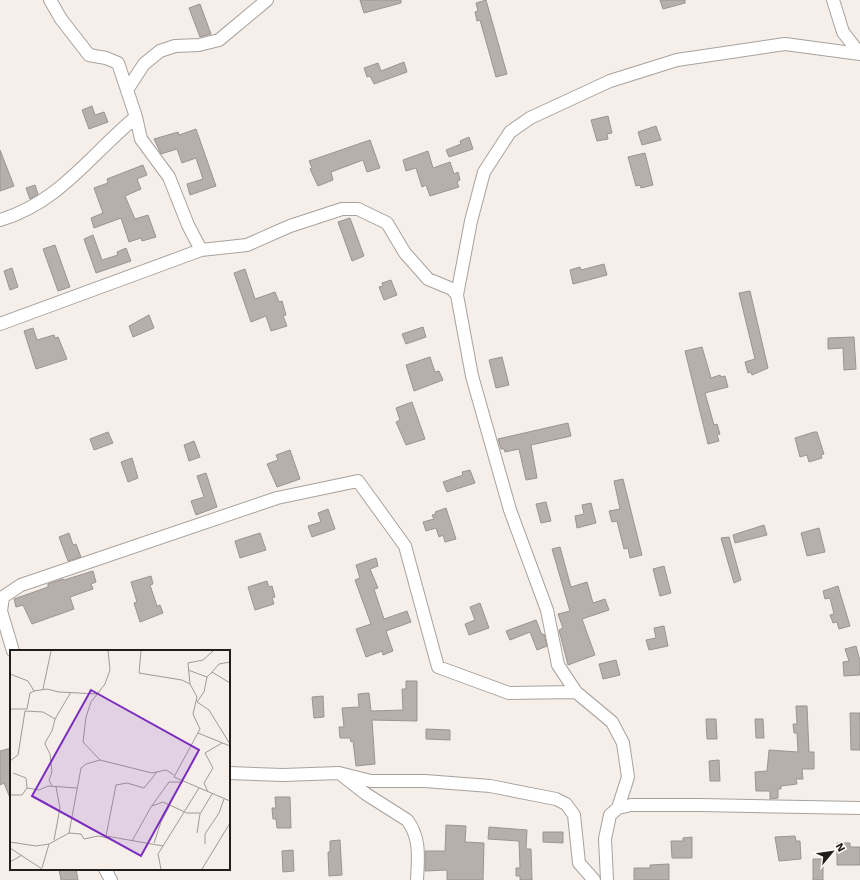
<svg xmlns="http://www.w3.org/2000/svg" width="860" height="880" font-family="'Work Sans',sans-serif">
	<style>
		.building { fill: #b6afab; stroke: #9b9490 }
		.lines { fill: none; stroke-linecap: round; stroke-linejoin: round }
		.street-casing { stroke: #a8a29d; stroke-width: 14 }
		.street { stroke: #fff; stroke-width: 12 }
		.inset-road { fill: none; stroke: #a09b97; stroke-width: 1 }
		.view { fill: #7b2cbf; fill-opacity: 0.15; stroke: #7b2cbf; stroke-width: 2 }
		.inset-edge { fill: none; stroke: #211e1c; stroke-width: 2 }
	</style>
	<rect width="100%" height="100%" fill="#f5eee9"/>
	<path class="building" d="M360,0H401V3L364,13Z
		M486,0L507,74L496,77L480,20L477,21L475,12L478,11L476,3Z
		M660,0H685V3L663,9Z
		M200,4L211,34L200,37L189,8Z
		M404,62L407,72L374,84L370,76L367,77L364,68L378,63L381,71Z
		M92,106L95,115L104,112L108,122L89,129L82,110Z
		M608,116L612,133L607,134L608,139L597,141L591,120Z
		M656,126L661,140L642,145L638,132Z
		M196,129L216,186L190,195L187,184L203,179L196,158L182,163L177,149L161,154L154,139L178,132L179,135Z
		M469,137L473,149L449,157L446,150L461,144L460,141Z
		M370,140L380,168L367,172L363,160L331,172L333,180L318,186L310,169L312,168L309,161Z
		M0,150L14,186L0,191Z
		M428,151L433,168L450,162L454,174L458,172L460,180L457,182L459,187L430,196L426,185L422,187L416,168L406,171L403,160Z
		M645,153L653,185L641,188L640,185L636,186L628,157Z
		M143,165L147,175L137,179L141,189L125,196L135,219L148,215L156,237L142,241L141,238L129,242L121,218L94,228L91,218L103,213L94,188L108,183L107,179Z
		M35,185L38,194L30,199L26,188Z
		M350,218L364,256L352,261L338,222Z
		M93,235L102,260L118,255L117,252L126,248L131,261L96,273L84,239Z
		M55,245L70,287L58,291L43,249Z
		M604,264L607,275L573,284L570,270L580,267L581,270Z
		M12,268L18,287L10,290L4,271Z
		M245,269L255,299L275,292L279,302L282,301L286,315L283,316L287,326L271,331L266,316L251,322L234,273Z
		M391,280L397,295L384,300L379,287L383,286L382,283Z
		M750,291L768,368L752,375L751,372L748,373L745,362L755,359L739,293Z
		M149,315L154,328L133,337L129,326Z
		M423,327L426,337L406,344L402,334Z
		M33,328L37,340L54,335L55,338L58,337L67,359L36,369L24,331Z
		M854,337L856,369L844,370L843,348L828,349V338Z
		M702,347L711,378L720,375L721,377L725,376L728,387L705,393L714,425L717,424L720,434L717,435L719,441L708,444L685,351Z
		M430,357L435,372L439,371L443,380L414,391L406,365Z
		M502,357L509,385L496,388L489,360Z
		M412,402L425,439L406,445L396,422L400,420L396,408Z
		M568,423L571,436L531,445L537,478L526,480L519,449L505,452L504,449H501L498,439Z
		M108,432L113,443L94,450L90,439Z
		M814,432H817L824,454L821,455L822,458L809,462L807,455L800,457L795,438Z
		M194,441L200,457L189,461L184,445Z
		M290,450L300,479L277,487L267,464L278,460L276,455Z
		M132,458L138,478L128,482L121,462Z
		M470,470L475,483L447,492L443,482L463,475L462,472Z
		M206,473L217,507L196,515L191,501L204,497L197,476Z
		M623,479L642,555L630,558L628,548L624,549L617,521L612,522L609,511L620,509L614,481Z
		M546,502L551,521L541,523L536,504Z
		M591,503L596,523L577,528L575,516L584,514L582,505Z
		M446,508L456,539L445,542L443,535L439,537L436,528L426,531L423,522L434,519L432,515L436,514L435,512Z
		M328,509L335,529L312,537L308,526L321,522L318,513Z
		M764,525L767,535L735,543L733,535Z
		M819,528L825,552L807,556L801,533Z
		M69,533L73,545L76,544L81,557L68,561L59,537Z
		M260,533L266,550L240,558L235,541Z
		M729,537L741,580L734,583L721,538Z
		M560,547L571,587L587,582L593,603L605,599L609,610L582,619L595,655L568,665L559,630L563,628L558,614L570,611L552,549Z
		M376,558L378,566L370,569L378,588L374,589L384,619L407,611L411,622L386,631L393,651L383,655L382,651L366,657L356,629L371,624L355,580L360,578L356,565Z
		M664,566L671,593L660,596L653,569Z
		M93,571L96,582L91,584L93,589L70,597L74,609L32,624L23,605L16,607L14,599L48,587V584L63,579L64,580Z
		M151,576L153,584L150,585L157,606L160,605L163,613L140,622L134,603L137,602L131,582Z
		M267,581L269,587L272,586L275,597L272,598L274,604L255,610L248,587Z
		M838,586L850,626L839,629L837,622L833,623L830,615L834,614L830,598L825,599L823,591Z
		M480,603L489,628L469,635L465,624L475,620L470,607Z
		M536,620L542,635L544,634L547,646L537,650L530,632L510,640L506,631Z
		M664,626L668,646L649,650L646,640L656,638L654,628Z
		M856,646L860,661V675L844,676L843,662L849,661L845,649Z
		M616,660L620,675L603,679L599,664Z
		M406,681H417V721L372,720L375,764L356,766L353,741L351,742L350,738H340L339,727H344L342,708L359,707L358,694L369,693L371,711L403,710L402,689H406Z
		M323,696L324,717L314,718L312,697Z
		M796,706H807L809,752H814V769H802L803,779H796L797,784L781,786V789H778V798L770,799V791H756L755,772L767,771L769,750L798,752L797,733H794L793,724H797Z
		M850,713H860V750H851Z
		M706,719H716L717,739H707Z
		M755,719H763L764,738H756Z
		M426,729L450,730V740L426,739Z
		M11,748V798H10L4,783L0,785V751Z
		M719,760L720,781H710L709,761Z
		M275,797H290L291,828H277L276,819H273L272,808H276Z
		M446,825L466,826L465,842L484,843L483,880H447V870L425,871V851H445Z
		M489,827L527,830L526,849H531L532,880H520V876H516V868H520L519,841L488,839Z
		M543,832H563V843L543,842Z
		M795,836L796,841H800L801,859L779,861L775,837Z
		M692,837V858H672L671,841H683V838Z
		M340,840L342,875L329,876L328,852H330V841Z
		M837,843H850V847H860V865H837Z
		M293,850L294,871L283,872L282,851Z
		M813,859H823V880H813Z
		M669,864V880H634V868H650V865Z
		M59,869H76L78,880H61Z"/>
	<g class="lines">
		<g class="street-casing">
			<path id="street" d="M50,0L61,19L89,55L106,58L118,63L136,117L141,139L169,177L188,225L201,250
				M833,0L843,32L860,54
				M127,90L144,64L160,51L175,46L199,45L219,40L267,0
				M0,220C59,203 91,154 136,117
				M0,324L201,250L247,245L290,226L342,209H358L387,223L405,253L428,279L452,289L457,295
				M13,651L1,611L3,597L21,585L277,498L358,481L405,546L438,667L509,693L576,692
				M229,773L283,775L339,773L371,781H425L490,786L556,799L566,804L574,815L579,863L594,880
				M343,776L366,794L407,820C421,838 418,858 417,880
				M618,808L628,777L623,743L612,722L576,692L558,665L547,610L510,510L472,376L457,295L471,221L484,172L510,132L530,118L610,81L677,60L785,44L860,54
				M105,869L111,880
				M607,880L605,839L610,815L618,808L631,805H701L860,808"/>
		</g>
		<use href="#street" class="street"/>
	</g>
	<g transform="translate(10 650)">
		<rect width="220" height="220" fill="#f5eee9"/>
		<path class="inset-road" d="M98,1L100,20L95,34L81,52L76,67L73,92L90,110L142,123L156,120L164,125M131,1L129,23L172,30L180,34L187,47L183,64L190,79L164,127L220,151M178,20L197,27L202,22L220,33M202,22L209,14L220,12M0,24L18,31L24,41M197,27L194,42L187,52L199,60L220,94M180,34L178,13L193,10L203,1M33,39L41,1M0,59H17L20,43L24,41L37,39L49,42L88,44M188,83L220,96M0,111L8,105L15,61L33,62L45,69M147,122L134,138L117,133L106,135L96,186L153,196M3,123L16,128L17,138L29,140L38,136L67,138M42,136L39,130L42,122L40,104L35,94L36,91L42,81L45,69L61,42M198,142L194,133L203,118L195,103L212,93M0,145H12L17,138M142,156L153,152L177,163H190M59,183L71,184L74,189L88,186L98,188M187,183L190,164L202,144M44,190L50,158L46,137M122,191L141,157L159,132H173M0,192L26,196L39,194M144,193L151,172L160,155M195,194V184L209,163L214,149M0,198L32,219M0,212L12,205M32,218L39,194L59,183L71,118L76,114L90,110M151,219L148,204L189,138M192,219L220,173"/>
		<path class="view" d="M81,40L189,100L131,206L22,146Z"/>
		<rect width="220" height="220" class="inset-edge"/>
	</g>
	<g transform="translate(832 852) rotate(61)" stroke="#fffcfa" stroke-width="3" paint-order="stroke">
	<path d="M0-3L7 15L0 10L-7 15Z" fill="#211e1c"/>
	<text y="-6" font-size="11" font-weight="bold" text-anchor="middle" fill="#211e1c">N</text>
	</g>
</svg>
